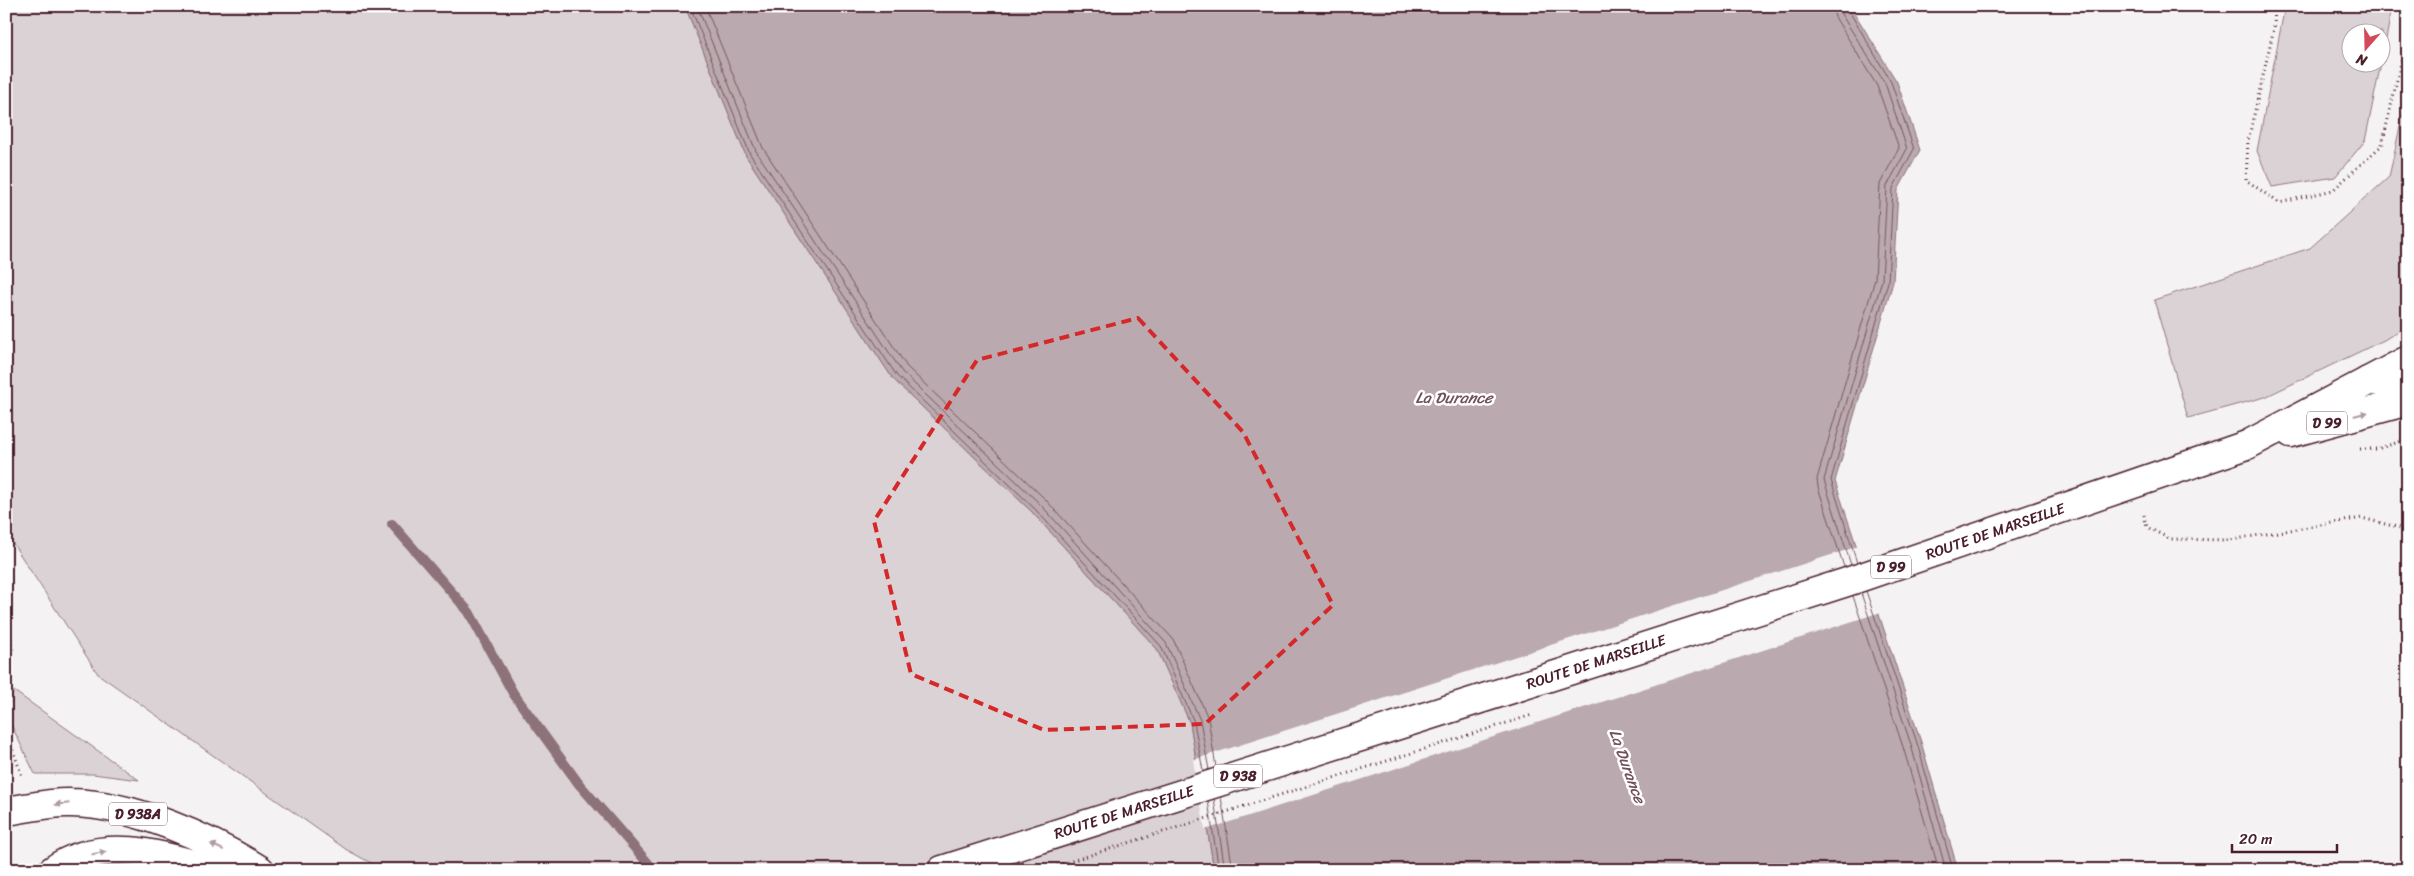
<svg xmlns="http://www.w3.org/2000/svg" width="2414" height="876" font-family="Sriracha,sans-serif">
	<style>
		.green { fill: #dbd2d5; stroke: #927880 }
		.water { fill: #baa9ae; stroke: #8d727a }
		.pier { fill: #f4f2f2 }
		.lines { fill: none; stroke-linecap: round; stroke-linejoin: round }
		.shore { stroke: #77565f; stroke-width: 1 }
		.stream { stroke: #8d727a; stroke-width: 10 }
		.minor-casing { stroke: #4a1f2b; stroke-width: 31 }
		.primary-casing { stroke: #4a1f2b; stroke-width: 31 }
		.path { stroke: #4a1f2b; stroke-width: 3; stroke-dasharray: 1 4; stroke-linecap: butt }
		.minor { stroke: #fff; stroke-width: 28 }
		.primary { stroke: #fff; stroke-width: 28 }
		.primary-bridge-casing { stroke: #4a1f2b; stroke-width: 31; stroke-linecap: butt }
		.path-bridge { stroke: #4a1f2b; stroke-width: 3; stroke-dasharray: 1 4; stroke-linecap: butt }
		.primary-bridge { stroke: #fff; stroke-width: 28 }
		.oneway { fill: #ae9aa0 }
		.marked { fill: none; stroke: #d62828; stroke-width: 4; stroke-dasharray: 10 6; stroke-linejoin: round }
		.labels { text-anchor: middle; stroke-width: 5; stroke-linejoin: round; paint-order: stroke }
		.shield { fill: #fff; stroke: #80626b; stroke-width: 1 }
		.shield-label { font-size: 14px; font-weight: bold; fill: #4a1f2b }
		.street-label { font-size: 15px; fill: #4a1f2b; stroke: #fff }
		.water-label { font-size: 16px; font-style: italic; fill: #714f59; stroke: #fff }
	</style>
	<rect width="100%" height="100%" fill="#f4f2f2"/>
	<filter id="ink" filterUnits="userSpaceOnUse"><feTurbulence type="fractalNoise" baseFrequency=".02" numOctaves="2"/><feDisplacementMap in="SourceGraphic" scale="10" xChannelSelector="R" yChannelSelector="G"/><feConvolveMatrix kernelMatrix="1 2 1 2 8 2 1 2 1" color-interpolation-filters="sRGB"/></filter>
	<g filter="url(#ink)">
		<path class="green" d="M6,6H685L746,156L893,379L1032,512L1157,649L1190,723L1214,870H384L347,850L98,674L6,533Z
			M2285,6H2392L2382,62V32H2352V62L2381,63L2365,141L2335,177L2272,187L2257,151Z
			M2408,90V325L2384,340L2265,397L2188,418L2154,300L2310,248L2389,177Z
			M14,691L139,780L93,774H35L6,714V709Z"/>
		<path class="water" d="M685,6H1850L1897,82L1920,150L1898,190L1893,282L1835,481L1921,742L1958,870H1214L1190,723L1157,649L1032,512L893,379L746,156Z"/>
		<path class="pier" d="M1859,546L1881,612L1205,830L1193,760Z"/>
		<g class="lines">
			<path class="shore" d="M690,6L750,154L897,376L1035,509L1161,646L1194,722L1203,771
				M697,6L756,151L902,372L1040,504L1166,643L1200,720L1209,770
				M705,6L763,148L907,367L1045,499L1173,639L1208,718L1216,767
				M1832,6L1835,17L1877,86L1899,148L1880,184L1875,279L1817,479L1818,487L1844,567
				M1840,6L1841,14L1885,83L1907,149L1887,186L1882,280L1824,480L1851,565
				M1846,6L1891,82L1914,149L1893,188L1888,282L1831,480L1857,563
				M1866,591L1917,743L1953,870
				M1861,593L1911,745L1946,870
				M1853,596L1903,747L1939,870
				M1221,797L1233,870
				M1214,799L1225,870
				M1208,801L1219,870"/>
			<path class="stream" d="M392,524L469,612L513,693L579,784L654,870"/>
			<g class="minor-casing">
				<path id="minor" d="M2368,381L2390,382L2408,387"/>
			</g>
			<g class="primary-casing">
				<g id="primary">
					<path d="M2291,433L2408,401"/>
					<path d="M2247,445L2408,360"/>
					<path d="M6,811C27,808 50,802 71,803C133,804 207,837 260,870"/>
					<path d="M53,870C100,836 162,854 212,870"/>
					<path id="s1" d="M942,870L1534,682"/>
				</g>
			</g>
			<path class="path" d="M2275,6L2274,28L2248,141L2246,180L2279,203L2333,190L2382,145L2408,32
				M2360,449H2377L2408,439
				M2144,515L2147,527L2170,539L2230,540L2362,518L2408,530
				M6,630C17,644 12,656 6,671
				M6,731L22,776"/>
			<use href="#minor" class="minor"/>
			<use href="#primary" class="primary"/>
			<g class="primary-bridge-casing">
				<g id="primary-bridge">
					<path id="s2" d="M1534,682L1847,582L2247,445"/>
				</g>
			</g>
			<path class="path-bridge" d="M1043,870L1532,715"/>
			<use href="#primary-bridge" class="primary-bridge"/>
		</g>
		<defs><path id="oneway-solid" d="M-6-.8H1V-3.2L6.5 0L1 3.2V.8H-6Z" transform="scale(1.25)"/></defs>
		<g class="oneway">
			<use href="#oneway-solid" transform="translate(2361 414) rotate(-15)"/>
			<use href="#oneway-solid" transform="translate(62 804) rotate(174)"/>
			<use href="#oneway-solid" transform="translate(217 847) rotate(-155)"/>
			<use href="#oneway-solid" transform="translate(99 853) rotate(-11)"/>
		</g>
	</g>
	<path class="marked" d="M1138,318L1243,432L1333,605L1205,724L1044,730L911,674L874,521L977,360Z"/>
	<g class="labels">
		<g class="shield">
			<rect x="2307" y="411.5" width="40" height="23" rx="4"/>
			<rect x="1871" y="555.5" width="40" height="23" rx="4"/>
			<rect x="1214" y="764.5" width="48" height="23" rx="4"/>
			<rect x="109" y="802.5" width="58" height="23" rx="4"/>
		</g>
		<g class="shield-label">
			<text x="2327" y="428">D 99</text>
			<text x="1891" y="572">D 99</text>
			<text x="1238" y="781">D 938</text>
			<text x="138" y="819">D 938A</text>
		</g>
		<g class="street-label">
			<text dy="5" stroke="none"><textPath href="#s2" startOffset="485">ROUTE DE MARSEILLE</textPath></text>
			<text transform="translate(1596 662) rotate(-18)" y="5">ROUTE DE MARSEILLE</text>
			<text dy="5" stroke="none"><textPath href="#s1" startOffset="191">ROUTE DE MARSEILLE</textPath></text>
		</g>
		<g class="water-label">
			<text x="1454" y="403">La Durance</text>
			<text transform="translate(1628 766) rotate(70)" y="6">La Durance</text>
		</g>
	</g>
	<rect width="2414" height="876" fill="none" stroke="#fff" stroke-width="25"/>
	<rect x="12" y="12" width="2389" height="851" fill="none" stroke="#4a1f2b" stroke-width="2" filter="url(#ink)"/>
	<g transform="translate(2366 48) rotate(200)"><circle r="24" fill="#ffffff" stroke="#b7a5aa"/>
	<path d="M0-4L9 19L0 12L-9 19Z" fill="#d1495b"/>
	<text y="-8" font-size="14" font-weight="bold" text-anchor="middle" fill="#4a1f2b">N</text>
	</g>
	<path d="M2232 844v8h105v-8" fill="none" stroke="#4a1f2b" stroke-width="2.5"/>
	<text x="2239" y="844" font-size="15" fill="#4a1f2b" stroke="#ffffff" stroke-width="4" paint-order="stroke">20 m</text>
</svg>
